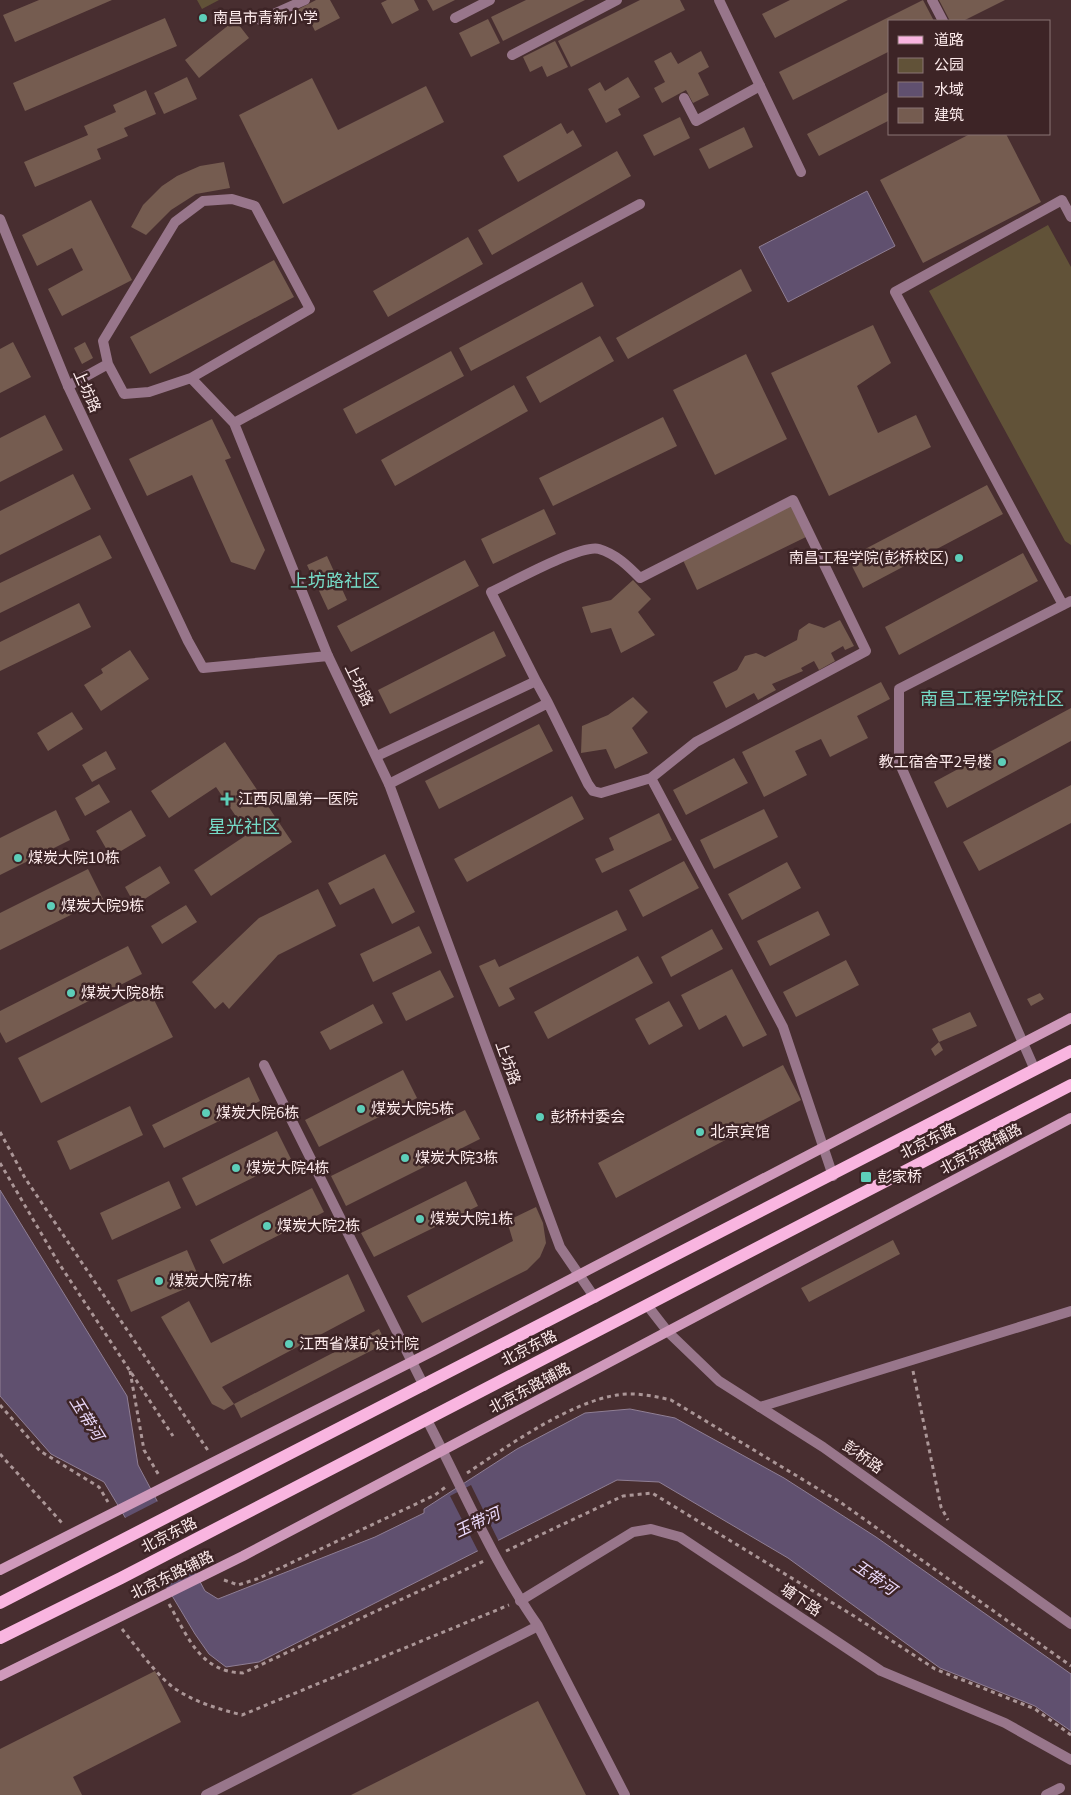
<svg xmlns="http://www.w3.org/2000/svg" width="1071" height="1795" font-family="Georgia,'Noto Sans SC',serif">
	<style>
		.green { fill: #615238 }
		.water { fill: #60506f; stroke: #8f7e94 }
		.pier { fill: #482e30 }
		.building { fill: #755c50 }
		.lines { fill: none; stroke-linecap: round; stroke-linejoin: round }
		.path { stroke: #ab9697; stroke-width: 3; stroke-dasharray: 4 4; stroke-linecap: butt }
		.service { stroke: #98768b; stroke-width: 10 }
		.minor { stroke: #98768b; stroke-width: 10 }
		.secondary { stroke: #cf99bb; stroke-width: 10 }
		.primary { stroke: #f9b5e0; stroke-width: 12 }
		.poi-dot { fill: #5dceb9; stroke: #3d2426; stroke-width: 2 }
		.labels { text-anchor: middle; stroke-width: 5; stroke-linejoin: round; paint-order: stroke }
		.poi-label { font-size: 15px; fill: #fdebec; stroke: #3d2426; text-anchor: start }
		.street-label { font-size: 15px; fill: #fdebec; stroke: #3d2426 }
		.water-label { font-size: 16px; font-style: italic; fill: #ecdafc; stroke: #3d2426 }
		.quarter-label { font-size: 18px; fill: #75dac6; stroke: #3d2426 }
	</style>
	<rect width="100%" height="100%" fill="#482e30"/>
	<path class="green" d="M197,0H219L202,9Z
		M1048,225L1071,267V545L1065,541L929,291Z"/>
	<path class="water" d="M867,191L895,246L788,302L759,247Z
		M0,1190L127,1396L138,1465L205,1591L218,1599L375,1537L424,1513V1509L517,1449L585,1413L630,1409L675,1418L784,1478L876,1537L1071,1674V1731L1035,1706L940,1668L788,1558L659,1482L617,1480L259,1662L226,1667L209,1654L195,1634L104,1482L51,1454L0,1396Z"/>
	<path class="pier" d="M471,1485L499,1542L479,1553L450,1496Z
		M160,1500L194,1565L162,1582L123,1519Z"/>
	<path class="building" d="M39,0H112L15,42L3,15Z
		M316,0H330L340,18L315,31L308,17L298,23L293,12Z
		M387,0H414L419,10L392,24L381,3Z
		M427,0H455L433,11Z
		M526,0H585L503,41L491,17Z
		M640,0H680L685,10L571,67L558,41Z
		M790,0H848L775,38L762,14Z
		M923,0L934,21H890V51L793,100L779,72Z
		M939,0H1005L963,21H950Z
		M165,18L177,46L25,111L13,83Z
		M488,19L500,43L471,57L459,33Z
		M235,20L249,38L199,78L185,60Z
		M555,41L568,67L547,77L542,66L530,72L523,57Z
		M701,51L709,67L698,73L709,95L693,103L686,90L662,103L654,88L665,82L654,61L671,52L678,64Z
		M187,77L197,99L164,114L154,93Z
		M628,77L640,97L618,109L621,115L606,123L588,89L600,82L605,91Z
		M312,78L338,130L426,86L444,122L283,204L239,115Z
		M146,90L156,114L124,128L128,136L97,149L101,159L35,187L24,162L88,135L84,126L116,112L113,105Z
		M890,91V120L819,156L807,134Z
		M680,117L690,138L654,156L643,135Z
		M561,123L567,134L573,130L582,146L518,182L503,156Z
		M744,127L753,147L709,169L699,149Z
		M970,134H1006L1041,202L923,263L880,180Z
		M617,151L631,176L492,255L478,230Z
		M224,162L230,188L196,194L171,210L146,235L131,227L143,205L162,186L177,176L200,166Z
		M91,200L132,280L62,316L48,289L83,270L72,248L37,266L22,235Z
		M468,237L483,264L388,317L373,291Z
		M274,260L294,297L150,374L130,337Z
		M741,269L752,291L628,359L616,338Z
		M582,282L594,306L471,371L459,348Z
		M873,325L891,363L857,386L878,433L916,415L931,447L829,496L771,373Z
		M600,336L614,361L540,403L526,377Z
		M13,342L31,377L0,393V349Z
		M85,342L93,358L82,364L74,348Z
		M451,351L464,376L356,434L343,409Z
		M746,354L787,439L715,475L673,390Z
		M514,385L528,411L395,486L381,460Z
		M45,415L63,450L0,482V438Z
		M663,417L677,446L553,506L539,478Z
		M212,419L231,458L225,460L265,550L255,570L231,562L192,475L147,496L129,459Z
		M73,474L91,509L0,555V511Z
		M987,485L1003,514L863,588L848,558Z
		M791,506L806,537L697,590L682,558Z
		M544,509L556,534L493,564L481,539Z
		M100,535L112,558L0,613V583Z
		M1023,553L1038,581L899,655L885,627Z
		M327,556L347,600L328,610L307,565Z
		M465,560L479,586L351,652L337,626Z
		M633,580L651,599L638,612L655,635L621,653L611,628L591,633L582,607L611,600Z
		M79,603L91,627L0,671V642Z
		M840,620L854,646L845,650L843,646L831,653L835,661L819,670L814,661L801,668L803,671L772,684L776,690L758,700L754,693L726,708L713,682L737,670L745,656L756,653L765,657L797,640L799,630L809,623L824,628Z
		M494,631L506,656L390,714L378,690Z
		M130,650L149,679L101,711L84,685L103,673L101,669Z
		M881,682L890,699L857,716L868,738L830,757L821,739L795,751L807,775L764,797L742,752Z
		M633,697L648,712L632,728L648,753L615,769L606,749L581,753L582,726L608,715Z
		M1071,708V741L947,808L934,782Z
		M72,712L83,729L48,751L37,733Z
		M539,724L553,751L439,809L425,781Z
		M225,742L292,842L211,896L194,870L248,834L216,787L169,818L151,791Z
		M106,751L116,769L92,782L82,765Z
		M734,758L748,783L686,815L673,790Z
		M99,784L110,802L85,816L75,798Z
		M1071,785V823L979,871L963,842Z
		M572,796L584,819L467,882L454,859Z
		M764,809L778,837L714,869L700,840Z
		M56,810L70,840L0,875V838Z
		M131,810L146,836L111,857L96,831Z
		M659,813L672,840L602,873L595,859L614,850L609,838Z
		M385,854L415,912L392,924L374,888L340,905L328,883Z
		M684,861L699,888L643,917L629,890Z
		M787,862L801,888L742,920L728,894Z
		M160,866L170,883L135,905L125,887Z
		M88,869L103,899L0,950V913Z
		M318,889L336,926L278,955L229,1009L223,1002L215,1009L192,982L259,918Z
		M186,905L197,922L162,944L151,926Z
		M617,910L627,930L509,988L515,999L499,1007L479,966L495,959L499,967Z
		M818,911L830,935L770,966L757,941Z
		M419,926L432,953L373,982L360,954Z
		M712,929L723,949L671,977L661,957Z
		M128,946L142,974L6,1043L0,1032V1011Z
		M638,956L653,983L548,1039L534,1012Z
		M846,960L859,985L796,1017L783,992Z
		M732,969L767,1035L743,1047L726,1015L699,1030L681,995Z
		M440,970L454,997L406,1021L392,993Z
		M150,992L173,1037L41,1103L18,1058Z
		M1040,993L1044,999L1031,1006L1027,999Z
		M669,1001L683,1026L649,1045L635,1019Z
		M373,1004L383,1023L330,1050L320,1032Z
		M970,1012L977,1026L939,1042L932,1029Z
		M939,1042L943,1050L935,1056L931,1049Z
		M783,1065L801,1100L616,1198L598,1163Z
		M403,1070L417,1098L319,1147L305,1120Z
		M249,1077L260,1101L164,1148L152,1125Z
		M130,1106L143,1135L70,1170L57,1141Z
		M465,1110L480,1139L346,1206L331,1176Z
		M277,1131L291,1159L196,1206L182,1178Z
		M169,1181L181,1208L112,1240L100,1213Z
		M466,1181L478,1206L374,1257L361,1233Z
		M312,1188L324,1212L223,1264L210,1240Z
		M536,1207L543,1223L546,1243L540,1257L527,1270L422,1323L407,1296L513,1241L507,1221Z
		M893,1240L900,1254L809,1302L801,1288Z
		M187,1250L201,1282L131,1312L117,1280Z
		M348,1274L365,1311L222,1387L234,1404L224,1410L212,1404L161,1317L189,1301L211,1343Z
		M379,1329L386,1343L241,1418L234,1404Z
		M155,1671L181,1722L73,1777L82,1795H0V1749Z
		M538,1701L586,1795H351Z"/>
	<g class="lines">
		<path class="path" d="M0,1132L25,1178L209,1452
			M0,1163L58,1262L173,1436
			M130,1371L144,1450L160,1477
			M913,1371L941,1507L948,1520
			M0,1405L40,1451L99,1487L108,1502
			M0,1454L63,1524
			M467,1473C508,1446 568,1403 617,1395C634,1392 654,1396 671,1400L840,1502L1071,1666
			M506,1551L623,1496L652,1493L854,1616L935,1669L1035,1709L1071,1735
			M224,1580L238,1585L257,1579L435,1495L447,1486
			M169,1604C188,1637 200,1672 243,1673L484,1561
			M122,1629C136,1646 158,1678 177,1690C197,1703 219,1709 242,1715L509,1605"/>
		<path class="service" d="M455,18L490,0
			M260,20L305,0
			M512,55L617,0
			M684,98L696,121L760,86
			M191,378L310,309L255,206L232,199L203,201L175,222L103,341L108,364L124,394L149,392L191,378L234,423L328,656
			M68,386L108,364
			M234,423L640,204
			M1063,605L895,292L1062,200L1071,217
			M536,681L548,703
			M377,756L536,681L491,592C511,583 580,544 599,549C616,554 628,566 640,578L793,500L866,651L696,742L651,778L601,793L593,791L588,784L548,703L389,784
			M651,778L783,1027L833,1176
			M264,1065L424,1386
			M1035,1070L899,762V689L1071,601
			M760,1407L1071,1311
			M520,1601L633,1532L651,1529L680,1537L881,1671L1005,1723L1071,1760"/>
		<path class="minor" d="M719,0L801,172
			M932,0L943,21
			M0,219L68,386L188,641L203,668L328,656L389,784L560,1247L595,1298
			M647,1305L668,1332L719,1381L823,1447L1071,1624
			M427,1420C463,1489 493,1562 538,1626L625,1795
			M206,1795L538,1626
			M1046,1795L1060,1788"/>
		<path class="secondary" d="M0,1570L433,1351L1071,1018
			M0,1676L243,1556L1071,1118"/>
		<path class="primary" d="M0,1603L1071,1051
			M0,1638L121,1578L1071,1085"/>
	</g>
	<g class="poi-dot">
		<circle cx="203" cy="18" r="5"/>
		<circle cx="959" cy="558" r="5"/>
		<circle cx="1002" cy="762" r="5"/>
		<path d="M224.5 791.5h5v5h5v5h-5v5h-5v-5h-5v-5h5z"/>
		<circle cx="18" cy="858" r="5"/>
		<circle cx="51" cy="906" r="5"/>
		<circle cx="71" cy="993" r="5"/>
		<circle cx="361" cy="1109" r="5"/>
		<circle cx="206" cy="1113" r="5"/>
		<circle cx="540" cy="1117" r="5"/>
		<circle cx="700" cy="1132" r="5"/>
		<circle cx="405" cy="1158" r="5"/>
		<circle cx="236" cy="1168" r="5"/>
		<rect x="860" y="1171" width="12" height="12" rx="2.5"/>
		<circle cx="420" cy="1219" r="5"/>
		<circle cx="267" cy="1226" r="5"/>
		<circle cx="159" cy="1281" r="5"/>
		<circle cx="289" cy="1344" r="5"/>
	</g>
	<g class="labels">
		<g class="poi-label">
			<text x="213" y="23">南昌市青新小学</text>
			<text x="949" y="563" text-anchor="end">南昌工程学院(彭桥校区)</text>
			<text x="992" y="767" text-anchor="end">教工宿舍平2号楼</text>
			<text x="238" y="804">江西凤凰第一医院</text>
			<text x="28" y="863">煤炭大院10栋</text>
			<text x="61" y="911">煤炭大院9栋</text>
			<text x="81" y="998">煤炭大院8栋</text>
			<text x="371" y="1114">煤炭大院5栋</text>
			<text x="216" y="1118">煤炭大院6栋</text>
			<text x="550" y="1122">彭桥村委会</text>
			<text x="710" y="1137">北京宾馆</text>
			<text x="415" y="1163">煤炭大院3栋</text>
			<text x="246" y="1173">煤炭大院4栋</text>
			<text x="877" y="1182">彭家桥</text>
			<text x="430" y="1224">煤炭大院1栋</text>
			<text x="277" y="1231">煤炭大院2栋</text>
			<text x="169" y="1286">煤炭大院7栋</text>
			<text x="299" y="1349">江西省煤矿设计院</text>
		</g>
		<g class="street-label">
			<text transform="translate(87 391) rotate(66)" y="5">上坊路</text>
			<text transform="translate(359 685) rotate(64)" y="5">上坊路</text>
			<text transform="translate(508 1063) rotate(70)" y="5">上坊路</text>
			<text transform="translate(928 1141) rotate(-27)" y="5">北京东路</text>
			<text transform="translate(981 1149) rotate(-28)" y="5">北京东路辅路</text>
			<text transform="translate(529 1348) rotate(-27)" y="5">北京东路</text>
			<text transform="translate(530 1388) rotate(-28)" y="5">北京东路辅路</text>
			<text transform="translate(863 1457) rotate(35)" y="5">彭桥路</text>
			<text transform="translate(169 1535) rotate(-27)" y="5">北京东路</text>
			<text transform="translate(172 1575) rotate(-26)" y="5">北京东路辅路</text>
			<text transform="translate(801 1600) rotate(34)" y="5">塘下路</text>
		</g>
		<g class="water-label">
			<text transform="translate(87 1418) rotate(58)" y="6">玉带河</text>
			<text transform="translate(477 1522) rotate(-25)" y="6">玉带河</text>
			<text transform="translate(875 1577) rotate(35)" y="6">玉带河</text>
		</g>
		<g class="quarter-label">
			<text x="335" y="587">上坊路社区</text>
			<text x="992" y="705">南昌工程学院社区</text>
			<text x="244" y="833">星光社区</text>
		</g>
	</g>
	<rect x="888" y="20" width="162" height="115" fill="#3d2426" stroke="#8a7475"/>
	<rect x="898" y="36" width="25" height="8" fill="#f9b5e0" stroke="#8a7475"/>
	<text x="934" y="45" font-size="15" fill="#fdebec">道路</text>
	<rect x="898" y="58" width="25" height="15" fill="#615238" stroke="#8a7475"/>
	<text x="934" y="70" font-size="15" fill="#fdebec">公园</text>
	<rect x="898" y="82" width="25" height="15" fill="#60506f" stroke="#8a7475"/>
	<text x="934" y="95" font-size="15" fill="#fdebec">水域</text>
	<rect x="898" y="108" width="25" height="15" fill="#755c50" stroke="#8a7475"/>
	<text x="934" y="120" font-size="15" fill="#fdebec">建筑</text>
</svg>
